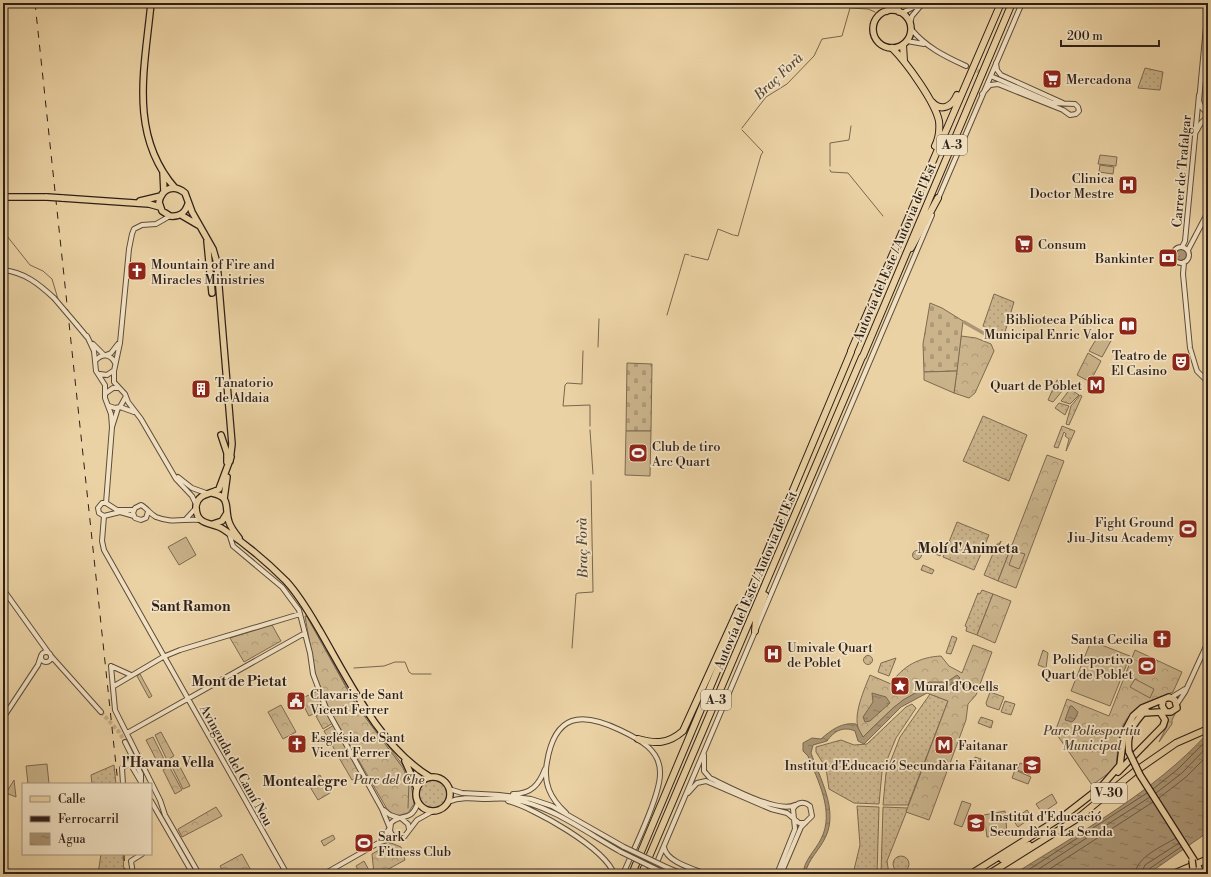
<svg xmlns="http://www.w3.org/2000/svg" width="1211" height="877" font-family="'Libre Bodoni',serif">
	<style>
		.grass { fill: url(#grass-dots); stroke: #7c6a52 }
		.forest { fill: url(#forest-crowns); stroke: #7c6a52 }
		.cemetery { fill: url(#cemetery-stones); stroke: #7c6a52 }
		.garden { fill: #cbb48c; stroke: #7c6a52 }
		.water { fill: url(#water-ripples); stroke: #78664f }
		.pier { fill: #ebd2a4 }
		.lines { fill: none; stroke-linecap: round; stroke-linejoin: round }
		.shore { stroke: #6c5a46; stroke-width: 1 }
		.stream { stroke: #78664f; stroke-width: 1 }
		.canal { stroke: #aa9574; stroke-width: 3.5 }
		.minor-tunnel { stroke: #c5ae88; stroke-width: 4; stroke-dasharray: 4 2; stroke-linecap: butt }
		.minor-casing { stroke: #5c4c3b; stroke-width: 6 }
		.major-casing { stroke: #2d1f18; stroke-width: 8 }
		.highway-casing { stroke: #2d1f18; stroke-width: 8 }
		.minor { stroke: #f2e2c4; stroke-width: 4 }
		.major { stroke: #ebd2a4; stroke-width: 5.5 }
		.highway { stroke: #ebd2a4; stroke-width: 6 }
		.rail { stroke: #2d1f18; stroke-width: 1; stroke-dasharray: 7 7; stroke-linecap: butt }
		.minor-bridge-casing { stroke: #5c4c3b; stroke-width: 6; stroke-linecap: butt }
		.major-bridge-casing { stroke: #2d1f18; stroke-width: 8; stroke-linecap: butt }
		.minor-bridge { stroke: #f2e2c4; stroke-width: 4 }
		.major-bridge { stroke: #ebd2a4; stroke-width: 5.5 }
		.labels { text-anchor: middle; stroke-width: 3.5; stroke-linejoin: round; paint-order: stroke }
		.shield { fill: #f2e2c4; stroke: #685a4c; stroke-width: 1 }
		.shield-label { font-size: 12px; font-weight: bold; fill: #2d1f18 }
		.poi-label { font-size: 13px; fill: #2d1f18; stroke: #f2e2c4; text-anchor: start }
		.street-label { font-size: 13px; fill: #2d1f18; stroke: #f2e2c4 }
		.park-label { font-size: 13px; font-style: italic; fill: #544435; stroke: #f2e2c4 }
		.water-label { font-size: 14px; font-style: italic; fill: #594838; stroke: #f2e2c4 }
		.neighbourhood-label { font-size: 14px; font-weight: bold; fill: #2d1f18; stroke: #f2e2c4 }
	</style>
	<defs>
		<pattern id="grass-dots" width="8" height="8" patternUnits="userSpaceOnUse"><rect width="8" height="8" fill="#cbb48c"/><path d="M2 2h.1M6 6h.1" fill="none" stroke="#af9a78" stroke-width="1.8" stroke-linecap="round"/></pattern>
		<pattern id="forest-crowns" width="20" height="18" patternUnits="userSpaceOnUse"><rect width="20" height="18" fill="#cbb48c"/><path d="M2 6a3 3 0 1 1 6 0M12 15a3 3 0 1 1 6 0" fill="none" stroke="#af9a78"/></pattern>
		<pattern id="cemetery-stones" width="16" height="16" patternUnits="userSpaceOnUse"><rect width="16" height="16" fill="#cbb48c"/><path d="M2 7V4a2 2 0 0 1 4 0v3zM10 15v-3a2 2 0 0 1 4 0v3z" fill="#af9a78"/></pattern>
		<pattern id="water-ripples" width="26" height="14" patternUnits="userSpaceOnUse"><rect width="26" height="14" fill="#aa9574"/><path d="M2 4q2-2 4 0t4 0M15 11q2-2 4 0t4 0" fill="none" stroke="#8b795e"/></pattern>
	</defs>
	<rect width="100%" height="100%" fill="#ebd2a4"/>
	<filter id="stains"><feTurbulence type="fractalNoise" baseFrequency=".005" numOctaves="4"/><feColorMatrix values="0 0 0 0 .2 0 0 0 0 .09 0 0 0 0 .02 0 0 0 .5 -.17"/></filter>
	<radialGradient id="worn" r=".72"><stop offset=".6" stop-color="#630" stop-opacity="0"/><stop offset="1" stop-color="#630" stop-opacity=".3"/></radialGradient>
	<path class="grass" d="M1145,68L1163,72L1160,90L1138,88Z
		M994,294L1014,302L1005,332L997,334L983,326Z
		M1070,389L1079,395L1070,404L1061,401Z
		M1080,395L1082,396L1069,425L1066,424L1071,406Z
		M1059,403L1069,406L1065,415L1055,408Z
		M983,416L1027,435L1009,481L963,461Z
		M1062,426L1075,431L1066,451L1069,439L1065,436L1066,434L1064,432L1058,448L1054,447Z
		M957,522L989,535L974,570L943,557Z
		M1001,541L999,546L1007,549L1009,544L1012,545L998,581L984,575L997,544H999Z
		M931,546L942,551L940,556L929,551Z
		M912.5 555a4.5 4.5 0 1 1 9 0a4.5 4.5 0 1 1-9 0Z
		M923,565L934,570L932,574L921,570Z
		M982,590L993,594L977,635L966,631L967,627L965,626L978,593L980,594Z
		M952,636L957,638L951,654L946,653Z
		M863.5 660a4.5 4.5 0 1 1 9 0a4.5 4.5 0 1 1-9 0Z
		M896,658L889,676L878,672L881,663Z
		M930,694L948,701L908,805H883L886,773L900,737Z
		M1005,701L1015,704L1011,715L1001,712Z
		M912,704L916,708L896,738L882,772L879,804L854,803L829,789L826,768L816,752V747L841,740L854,745L867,744L906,707Z
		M1176,712L1172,720V724L1159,742L1167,726L1165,715Z
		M981,717L993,721L991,728L978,723Z
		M975,757L981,759L977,770L971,768Z
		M114,765L116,784H92L91,775Z
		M419 794a14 14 0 1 1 28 0a14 14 0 1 1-28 0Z
		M857,806L879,807L877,874H853L860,845Z
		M883,807L908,808L887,861L889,874H881Z
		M101,854H123L124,874H98Z
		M893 864a8 8 0 1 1 16 0a8 8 0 1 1-16 0Z"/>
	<path class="forest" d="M1208,29V71L1207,77L1203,78Z
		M961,336L976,338L991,344L994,351L975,393L969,398L954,393Z
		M1088,353L1101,361L1090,382L1077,375Z
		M1057,380L1067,385L1053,402L1048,400Z
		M1047,455L1064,461L1016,588L998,581Z
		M993,594L1011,601L995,643L977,635Z
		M305,616L308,617L353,699L405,768L411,783L414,804L408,813C400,817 393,816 387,809L329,709L315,673Z
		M272,625L281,641L244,662L230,638Z
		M973,645L992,652L976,695L968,704L966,720L929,820L906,812L948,701L927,693L921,689L893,708L863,737C849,722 863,693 870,675L891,684C902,666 920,657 941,656L949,666L962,673Z
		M1043,650L1048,653L1046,668L1038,665Z
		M1135,650L1182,672L1173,692C1125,711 1120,715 1116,768L1092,785L1055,732L1067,699L1109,716Z
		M318,691L326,708L309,716L300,699Z
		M990,692L1004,697L999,710L987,706L986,703Z
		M281,705L296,732L283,739L268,712Z
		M326,711L333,723L323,729L316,716Z
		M334,725L347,749L337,754L324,731Z
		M161,732L174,756L167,760L155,735Z
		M153,737L165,761L159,765L146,740Z
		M348,750L361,775L352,780L338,756Z
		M177,761L190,786L183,789L171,765Z
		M169,766L182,790L175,794L163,770Z
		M320,775L330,793L318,800L307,782Z
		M216,807L222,816L182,837L178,829Z
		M333,835L335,839L324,846L321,841Z
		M391,843L401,847L405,860L385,871V874H374L372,854Z
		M242,854L253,874H224L220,866Z"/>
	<path class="cemetery" d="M930,303L942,308L963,321L957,371L924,372L923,344Z
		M627,363L652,364L651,431H626Z"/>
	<path class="garden" d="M1100,155L1117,157L1116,166L1098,164Z
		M1100,165L1114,167L1113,174L1099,172Z
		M1100,333L1112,339L1102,357L1089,351Z
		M957,371L954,393L924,380V372Z
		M626,431H651L650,476L625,475Z
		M186,537L196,555L179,565L168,547Z
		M1014,551L1025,554L1019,569L1009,565Z
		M1091,641L1130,656L1110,706L1071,691Z
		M140,674L152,696L149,698L137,676Z
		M1135,679L1154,689L1150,698L1130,687Z
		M1020,763L1033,768L1030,775L1017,770Z
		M47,764L49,784H28L26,766Z
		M1015,770L1031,777L1028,784L1012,778Z
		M14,780L16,797L6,793Z
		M1052,794L1057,803L1042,813L1036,804Z
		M962,801L971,804L962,827L954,824Z
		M1027,810L1032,817L1018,827L1013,820Z
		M1005,811L1007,833L987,837L984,815Z
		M364,861L371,874H360L356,866Z"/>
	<path class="water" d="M1175.5 255a5.5 5.5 0 1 1 11 0a5.5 5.5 0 1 1-11 0Z
		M957,675L960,678C951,688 943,686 932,687L927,693L901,707L864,744L858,741L855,731C843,726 834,731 827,741L813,745L811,753C820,778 838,810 826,836C820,850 808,859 805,874H803C804,860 815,851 821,839C835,812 818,781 808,756L803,751V743L812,738L821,739C831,730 842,722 856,724L863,737L893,708L903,700L919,691L929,682H947Z
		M872,693L886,697L890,703L870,721L865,722L863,717L873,702Z
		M1070,706H1072L1078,712L1075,719L1072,722L1065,720Z
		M1208,733V832L1148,874H1014C1082,831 1154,792 1208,733Z"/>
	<path class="pier" d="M1149,784L1190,849L1185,852L1144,788Z"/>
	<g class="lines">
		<path class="shore" d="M1153,789L1178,769L1208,739
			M1156,793L1182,773L1208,746
			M1159,798L1186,777L1208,755
			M1022,874L1147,793
			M1031,874L1150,797
			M1042,874L1153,802
			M1135,874C1136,857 1163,846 1176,838
			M1141,874L1145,865L1179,843
			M1147,874L1149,869L1181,847"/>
		<path class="stream" d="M742,128L766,97L787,84L814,56L822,39L842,36L850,8L868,9L875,12
			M830,166V143L849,140L851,126
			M830,170L831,172L848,173L883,216
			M3,231L30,265L43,271L52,279L58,299
			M734,235L738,236L761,155L763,152L742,130
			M691,256L708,260L718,229L733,235
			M667,315L685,254L689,255
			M598,347L599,319
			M583,351L582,384L567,383L565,385L563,406L590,405V426
			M590,430L593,474
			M306,615L356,705L403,768L409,782L408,808
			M572,648L576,594L578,593L593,592L591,481
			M354,668L384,666L395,662H405L409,672L412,674H431"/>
		<path class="canal" d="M964,322L992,338"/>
		<path class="minor-tunnel" d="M966,66L992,77
			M101,712L119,732L125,742"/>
		<g class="minor-casing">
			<path id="minor" d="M902,3L907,6L915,7
				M1208,6L1199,101L1202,108L1208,114
				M902,13L921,3
				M910,23L912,16L923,3
				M911,29C926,47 944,56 966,66
				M907,41L924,44
				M996,63L997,70L1001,75L1063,103
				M993,77L1055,104
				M982,94L990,85L998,84L1063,110L1070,115L1076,114L1079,111L1078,107L1075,104L1053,103
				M1196,132L1201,123L1208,116
				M938,199L1022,3
				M170,216L156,224L142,225L134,229L132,234L129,249L120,343L114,371V382L125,394L128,402L141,419L176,479L192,496L196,504
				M1182,247L1185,241L1199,95
				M1173 255a8 8 0 1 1 16 0a8 8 0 1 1-16 0Z
				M1188,250L1208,212
				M1184,262L1183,274L1190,348L1197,371L1208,382
				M3,270C24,272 39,284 54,298
				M77,325L87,337
				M87,336L94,351L96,371L105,385V398L111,414L112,427
				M93,344L104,355
				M106,355L111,353L118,344
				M96,360C102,353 111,354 115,363
				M100,374L107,375L113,371
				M106,393L113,388H118
				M109,406L115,408L120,407L125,398
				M120,407L134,412
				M178,477L192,488L206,493
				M106,503L112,427L118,408
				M106,503L117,510H133
				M148,512L146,518L141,520L135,518L133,513L135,508L141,505C147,508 150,514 156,517C173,524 185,518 201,520
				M104,516L102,541L104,550L287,874
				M104,516L120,512L134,516
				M104,516L99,513L98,508L102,503H106
				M186,519L196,508
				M229,533L233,546L282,587L299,610L310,653L313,674L319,690L326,708L382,809L389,826
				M3,576V586
				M3,585L5,592L48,652
				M41 657a5 5 0 1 1 10 0a5 5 0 1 1-10 0Z
				M51,656L101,712
				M111,666L115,710L160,800L165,815L199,874
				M111,666L131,675
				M114,686L163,657L180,650L300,614
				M1172,697L1185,689
				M1177,704L1185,692L1208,642
				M3,718L38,665L41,656
				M127,733L305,633
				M125,742L141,774V780
				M704,755V771L710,778C727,786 778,814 795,805
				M123,784L122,768L129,764L131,765L141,782
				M449,789L462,793L500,795
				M688,793L697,783L706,781L771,809L787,813L799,823H805
				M513,794C531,794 539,785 545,769
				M499,795L531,799L552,806L624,847
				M151,801L193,874
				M508,801C534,808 605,848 614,874
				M448,802C460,797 471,798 484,799C493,799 502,798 511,799C551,805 587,833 621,852
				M418,803C410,824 401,812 391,823L390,831C392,837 397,839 404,837L417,820L433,811
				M384,810L390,815L399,818
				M566,813C550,798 543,783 547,762C555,714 581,711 620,730C639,739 661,750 660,774C660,796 633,851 623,874
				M402,819L408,824L409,829
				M381,841L389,829
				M664,847C666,862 694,869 706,874
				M666,867L683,874
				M133,874L131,861L142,854
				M324,874L380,842L395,838
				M652,874L932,215
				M777,874L795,829L793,809C797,802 804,801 810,806L812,816L801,827L781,874"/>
		</g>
		<g class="major-casing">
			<path id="major" d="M151,3C145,67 128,134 175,188
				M896,3L899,12
				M873 29a19 19 0 1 1 38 0a19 19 0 1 1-38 0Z
				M887,11L892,3
				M163,172L164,192
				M3,197H47
				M62,198L149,204L160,207
				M140,201L161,196
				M188,204C185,213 180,217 170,216L162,211L159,202C162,188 174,184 185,193L192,212L213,249L217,263L232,444L230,461
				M181,215L198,225
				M207,241L212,293
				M221,435L227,453V462
				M231,457L219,489C210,495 198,493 196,506C196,511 197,517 201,520C207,525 216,524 223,529C246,544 267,562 286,581C300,596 310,614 320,631C349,681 380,747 430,777
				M212,493C232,497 224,508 229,522C231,528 235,533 239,538
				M224,499L227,477
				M213,524L222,521L227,513
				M1129,752C1126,733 1134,723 1146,710
				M405,761L417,788
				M1118,772L1163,726L1165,720L1160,712L1144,713
				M1140,775L1194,860
				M416 794a17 17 0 1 1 34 0a17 17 0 1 1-34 0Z
				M1101,787L1120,765L1124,733L1133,716L1142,708L1169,697L1175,700L1177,708L1171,712H1166L1162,706L1163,701
				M1198,866L1201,874"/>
		</g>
		<g class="highway-casing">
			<path id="highway" d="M903,45L904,61
				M892,48C907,63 935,102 939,121C940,130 939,138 935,146
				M932,102C941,112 952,107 957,95
				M911,248L938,198
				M851,351L1001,3
				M863,356L1012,3
				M755,631L756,620L765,595
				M638,739C656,744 668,744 683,731L739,608
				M1140,768L1176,743L1208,729
				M641,852L851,352
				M649,857L862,357
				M1002,859L1029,845
				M632,874L636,864
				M642,874L644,868
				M971,874L1065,815L1101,787
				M989,874L1078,818L1134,772
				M1173,874L1208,859"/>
		</g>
		<use href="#minor" class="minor"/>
		<use href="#major" class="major"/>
		<use href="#highway" class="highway"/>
		<path class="rail" d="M35,3L118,784
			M124,854L125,874"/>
		<g class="minor-bridge-casing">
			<path id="minor-bridge" d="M54,298L77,325
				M624,847L666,867
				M621,852L664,873"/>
		</g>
		<g class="major-bridge-casing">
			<path id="major-bridge" d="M47,197L62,198
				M1129,752L1140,775
				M1192,860L1193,868"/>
		</g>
		<use href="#minor-bridge" class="minor-bridge"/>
		<use href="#major-bridge" class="major-bridge"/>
	</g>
	<defs>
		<g id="supermarket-square" transform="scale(1)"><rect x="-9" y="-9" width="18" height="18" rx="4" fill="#8f2418" stroke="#f2e2c4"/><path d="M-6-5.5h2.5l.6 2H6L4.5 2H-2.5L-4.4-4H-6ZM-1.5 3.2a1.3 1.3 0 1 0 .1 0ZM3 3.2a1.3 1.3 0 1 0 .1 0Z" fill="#fff"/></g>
		<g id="hospital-square" transform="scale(1)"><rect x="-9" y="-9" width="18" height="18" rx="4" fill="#8f2418" stroke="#f2e2c4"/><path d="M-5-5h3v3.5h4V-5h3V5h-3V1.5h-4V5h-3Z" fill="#fff"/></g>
		<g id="bank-square" transform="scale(1)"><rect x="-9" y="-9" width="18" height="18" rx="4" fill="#8f2418" stroke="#f2e2c4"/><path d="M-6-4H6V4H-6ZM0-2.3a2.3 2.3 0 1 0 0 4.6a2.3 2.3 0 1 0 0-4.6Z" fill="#fff"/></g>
		<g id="church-square" transform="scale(1)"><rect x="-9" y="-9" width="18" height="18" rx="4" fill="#8f2418" stroke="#f2e2c4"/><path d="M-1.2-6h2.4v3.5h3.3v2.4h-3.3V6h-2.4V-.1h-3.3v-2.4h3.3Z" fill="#fff"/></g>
		<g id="library-square" transform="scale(1)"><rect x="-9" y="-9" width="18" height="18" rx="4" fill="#8f2418" stroke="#f2e2c4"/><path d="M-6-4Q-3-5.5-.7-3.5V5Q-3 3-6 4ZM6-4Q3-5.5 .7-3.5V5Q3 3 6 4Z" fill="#fff"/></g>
		<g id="theatre-square" transform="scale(1)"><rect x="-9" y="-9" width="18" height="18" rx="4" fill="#8f2418" stroke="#f2e2c4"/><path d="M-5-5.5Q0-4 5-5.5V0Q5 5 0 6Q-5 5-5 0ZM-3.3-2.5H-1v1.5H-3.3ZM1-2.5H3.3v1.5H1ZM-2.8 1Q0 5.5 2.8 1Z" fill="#fff"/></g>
		<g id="metro-square" transform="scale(1)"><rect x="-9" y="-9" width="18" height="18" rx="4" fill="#8f2418" stroke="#f2e2c4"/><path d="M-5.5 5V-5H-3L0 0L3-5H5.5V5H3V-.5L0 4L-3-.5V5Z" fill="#fff"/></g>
		<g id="building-square" transform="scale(1)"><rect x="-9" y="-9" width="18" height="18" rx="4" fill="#8f2418" stroke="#f2e2c4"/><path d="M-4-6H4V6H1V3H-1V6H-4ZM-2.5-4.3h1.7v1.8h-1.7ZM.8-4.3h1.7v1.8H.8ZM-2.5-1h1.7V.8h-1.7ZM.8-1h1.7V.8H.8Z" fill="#fff"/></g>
		<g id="stadium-square" transform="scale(1)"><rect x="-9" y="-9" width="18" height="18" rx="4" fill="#8f2418" stroke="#f2e2c4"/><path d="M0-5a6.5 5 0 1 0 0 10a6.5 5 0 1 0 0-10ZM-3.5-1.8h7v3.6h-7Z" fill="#fff"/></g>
		<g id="sight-square" transform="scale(1)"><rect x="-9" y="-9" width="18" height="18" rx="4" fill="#8f2418" stroke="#f2e2c4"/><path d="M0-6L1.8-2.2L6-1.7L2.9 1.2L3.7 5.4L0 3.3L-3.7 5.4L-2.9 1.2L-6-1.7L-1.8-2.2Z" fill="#fff"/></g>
		<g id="civic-square" transform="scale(1)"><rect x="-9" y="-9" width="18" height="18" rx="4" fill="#8f2418" stroke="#f2e2c4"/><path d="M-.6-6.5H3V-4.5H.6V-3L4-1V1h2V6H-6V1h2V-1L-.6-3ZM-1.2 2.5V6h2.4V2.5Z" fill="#fff"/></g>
		<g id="school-square" transform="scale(1)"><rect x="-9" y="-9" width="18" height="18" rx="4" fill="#8f2418" stroke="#f2e2c4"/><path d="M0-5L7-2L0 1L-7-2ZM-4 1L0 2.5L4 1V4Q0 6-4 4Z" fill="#fff"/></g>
	</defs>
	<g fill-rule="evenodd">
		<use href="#supermarket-square" x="1052" y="79"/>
		<use href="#hospital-square" x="1128" y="185"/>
		<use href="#supermarket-square" x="1024" y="244"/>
		<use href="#bank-square" x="1168" y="258"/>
		<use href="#church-square" x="137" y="271"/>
		<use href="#library-square" x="1128" y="326"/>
		<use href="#theatre-square" x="1181" y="362"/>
		<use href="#metro-square" x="1096" y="385"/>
		<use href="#building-square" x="201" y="389"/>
		<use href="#stadium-square" x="638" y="453"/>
		<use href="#stadium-square" x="1188" y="529"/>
		<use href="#church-square" x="1162" y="639"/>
		<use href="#hospital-square" x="773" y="654"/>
		<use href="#stadium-square" x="1147" y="666"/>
		<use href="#sight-square" x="900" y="686"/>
		<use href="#civic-square" x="296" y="701"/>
		<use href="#church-square" x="297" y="744"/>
		<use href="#metro-square" x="944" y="745"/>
		<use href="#school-square" x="1032" y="765"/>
		<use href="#school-square" x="976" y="823"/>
		<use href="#stadium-square" x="364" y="843"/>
	</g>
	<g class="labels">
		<g class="shield">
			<rect x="937" y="135" width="30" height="20" rx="3"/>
			<rect x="701" y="690" width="30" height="20" rx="3"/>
			<rect x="1091" y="783" width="36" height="20" rx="3"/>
		</g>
		<g class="shield-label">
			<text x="952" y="149">A-3</text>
			<text x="716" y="704">A-3</text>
			<text x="1109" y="797">V-30</text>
		</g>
		<g class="poi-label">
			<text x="1066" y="84">Mercadona</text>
			<text x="1114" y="183" text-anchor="end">Clinica<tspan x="1114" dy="15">Doctor Mestre</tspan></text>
			<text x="1038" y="249">Consum</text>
			<text x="1154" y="263" text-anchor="end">Bankinter</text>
			<text x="151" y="269">Mountain of Fire and<tspan x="151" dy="15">Miracles Ministries</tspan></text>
			<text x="1114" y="324" text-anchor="end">Biblioteca Pública<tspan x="1114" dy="15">Municipal Enric Valor</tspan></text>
			<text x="1167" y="360" text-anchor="end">Teatro de<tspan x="1167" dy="15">El Casino</tspan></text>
			<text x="215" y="387">Tanatorio<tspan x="215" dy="15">de Aldaia</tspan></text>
			<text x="1082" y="390" text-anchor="end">Quart de Poblet</text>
			<text x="652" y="451">Club de tiro<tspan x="652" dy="15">Arc Quart</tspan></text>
			<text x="1174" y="527" text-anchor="end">Fight Ground<tspan x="1174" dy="15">Jiu-Jitsu Academy</tspan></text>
			<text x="1148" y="644" text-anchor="end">Santa Cecilia</text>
			<text x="787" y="652">Umivale Quart<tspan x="787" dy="15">de Poblet</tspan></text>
			<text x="1133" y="664" text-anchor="end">Polideportivo<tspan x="1133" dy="15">Quart de Poblet</tspan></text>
			<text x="914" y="691">Mural d'Ocells</text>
			<text x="310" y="699">Clavaris de Sant<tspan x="310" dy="15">Vicent Ferrer</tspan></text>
			<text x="311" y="742">Església de Sant<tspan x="311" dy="15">Vicent Ferrer</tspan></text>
			<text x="958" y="750">Faitanar</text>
			<text x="1018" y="770" text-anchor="end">Institut d'Educació Secundària Faitanar</text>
			<text x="990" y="821">Institut d'Educació<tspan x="990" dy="15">Secundària La Senda</tspan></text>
			<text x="378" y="841">Sark<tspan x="378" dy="15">Fitness Club</tspan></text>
		</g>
		<g class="street-label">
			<text transform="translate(1181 171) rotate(-85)" y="5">Carrer de Trafalgar</text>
			<text transform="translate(894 252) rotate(-67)" y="5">Autovía del Este / Autovia de l'Est</text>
			<text transform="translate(755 580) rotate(-67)" y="5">Autovía del Este / Autovia de l'Est</text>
			<text transform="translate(237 765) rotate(61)" y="5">Avinguda del Camí Nou</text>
		</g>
		<g class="park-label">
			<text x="1092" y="735">Parc Poliesportiu<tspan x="1092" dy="15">Municipal</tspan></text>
			<text x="389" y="784">Parc del Che</text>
		</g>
		<g class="water-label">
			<text transform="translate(778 76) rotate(-43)" y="5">Braç Forà</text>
			<text transform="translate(582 548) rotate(-91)" y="5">Braç Forà</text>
		</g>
		<g class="neighbourhood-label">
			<text x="968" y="553">Molí d'Animeta</text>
			<text x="191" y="611">Sant Ramon</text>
			<text x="239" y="686">Mont de Pietat</text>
			<text x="168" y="767">l'Havana Vella</text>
			<text x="305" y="786">Montealegre</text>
		</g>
	</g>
	<rect width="1211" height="877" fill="none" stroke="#ebd2a4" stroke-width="16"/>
	<rect x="4" y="4" width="1203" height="869" fill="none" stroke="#2d1f18" stroke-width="2"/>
	<rect x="8" y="8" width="1195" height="861" fill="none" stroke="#2d1f18"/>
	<rect x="22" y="783" width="130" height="72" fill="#f2e2c4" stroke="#a3947f"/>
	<rect x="30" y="796" width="20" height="6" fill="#ebd2a4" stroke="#a3947f"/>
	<text x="58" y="803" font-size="12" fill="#2d1f18">Calle</text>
	<rect x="30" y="816" width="20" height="6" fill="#2d1f18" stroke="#a3947f"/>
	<text x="58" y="823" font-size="12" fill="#2d1f18">Ferrocarril</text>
	<rect x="30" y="833" width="20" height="12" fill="url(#water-ripples)" stroke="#a3947f"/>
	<text x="58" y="843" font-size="12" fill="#2d1f18">Agua</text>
	<path d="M1061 40v6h98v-6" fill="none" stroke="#2d1f18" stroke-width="2"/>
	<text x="1067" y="40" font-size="12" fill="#2d1f18" stroke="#f2e2c4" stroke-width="3" paint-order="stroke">200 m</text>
	<rect width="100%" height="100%" filter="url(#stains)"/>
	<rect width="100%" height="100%" fill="url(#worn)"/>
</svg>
